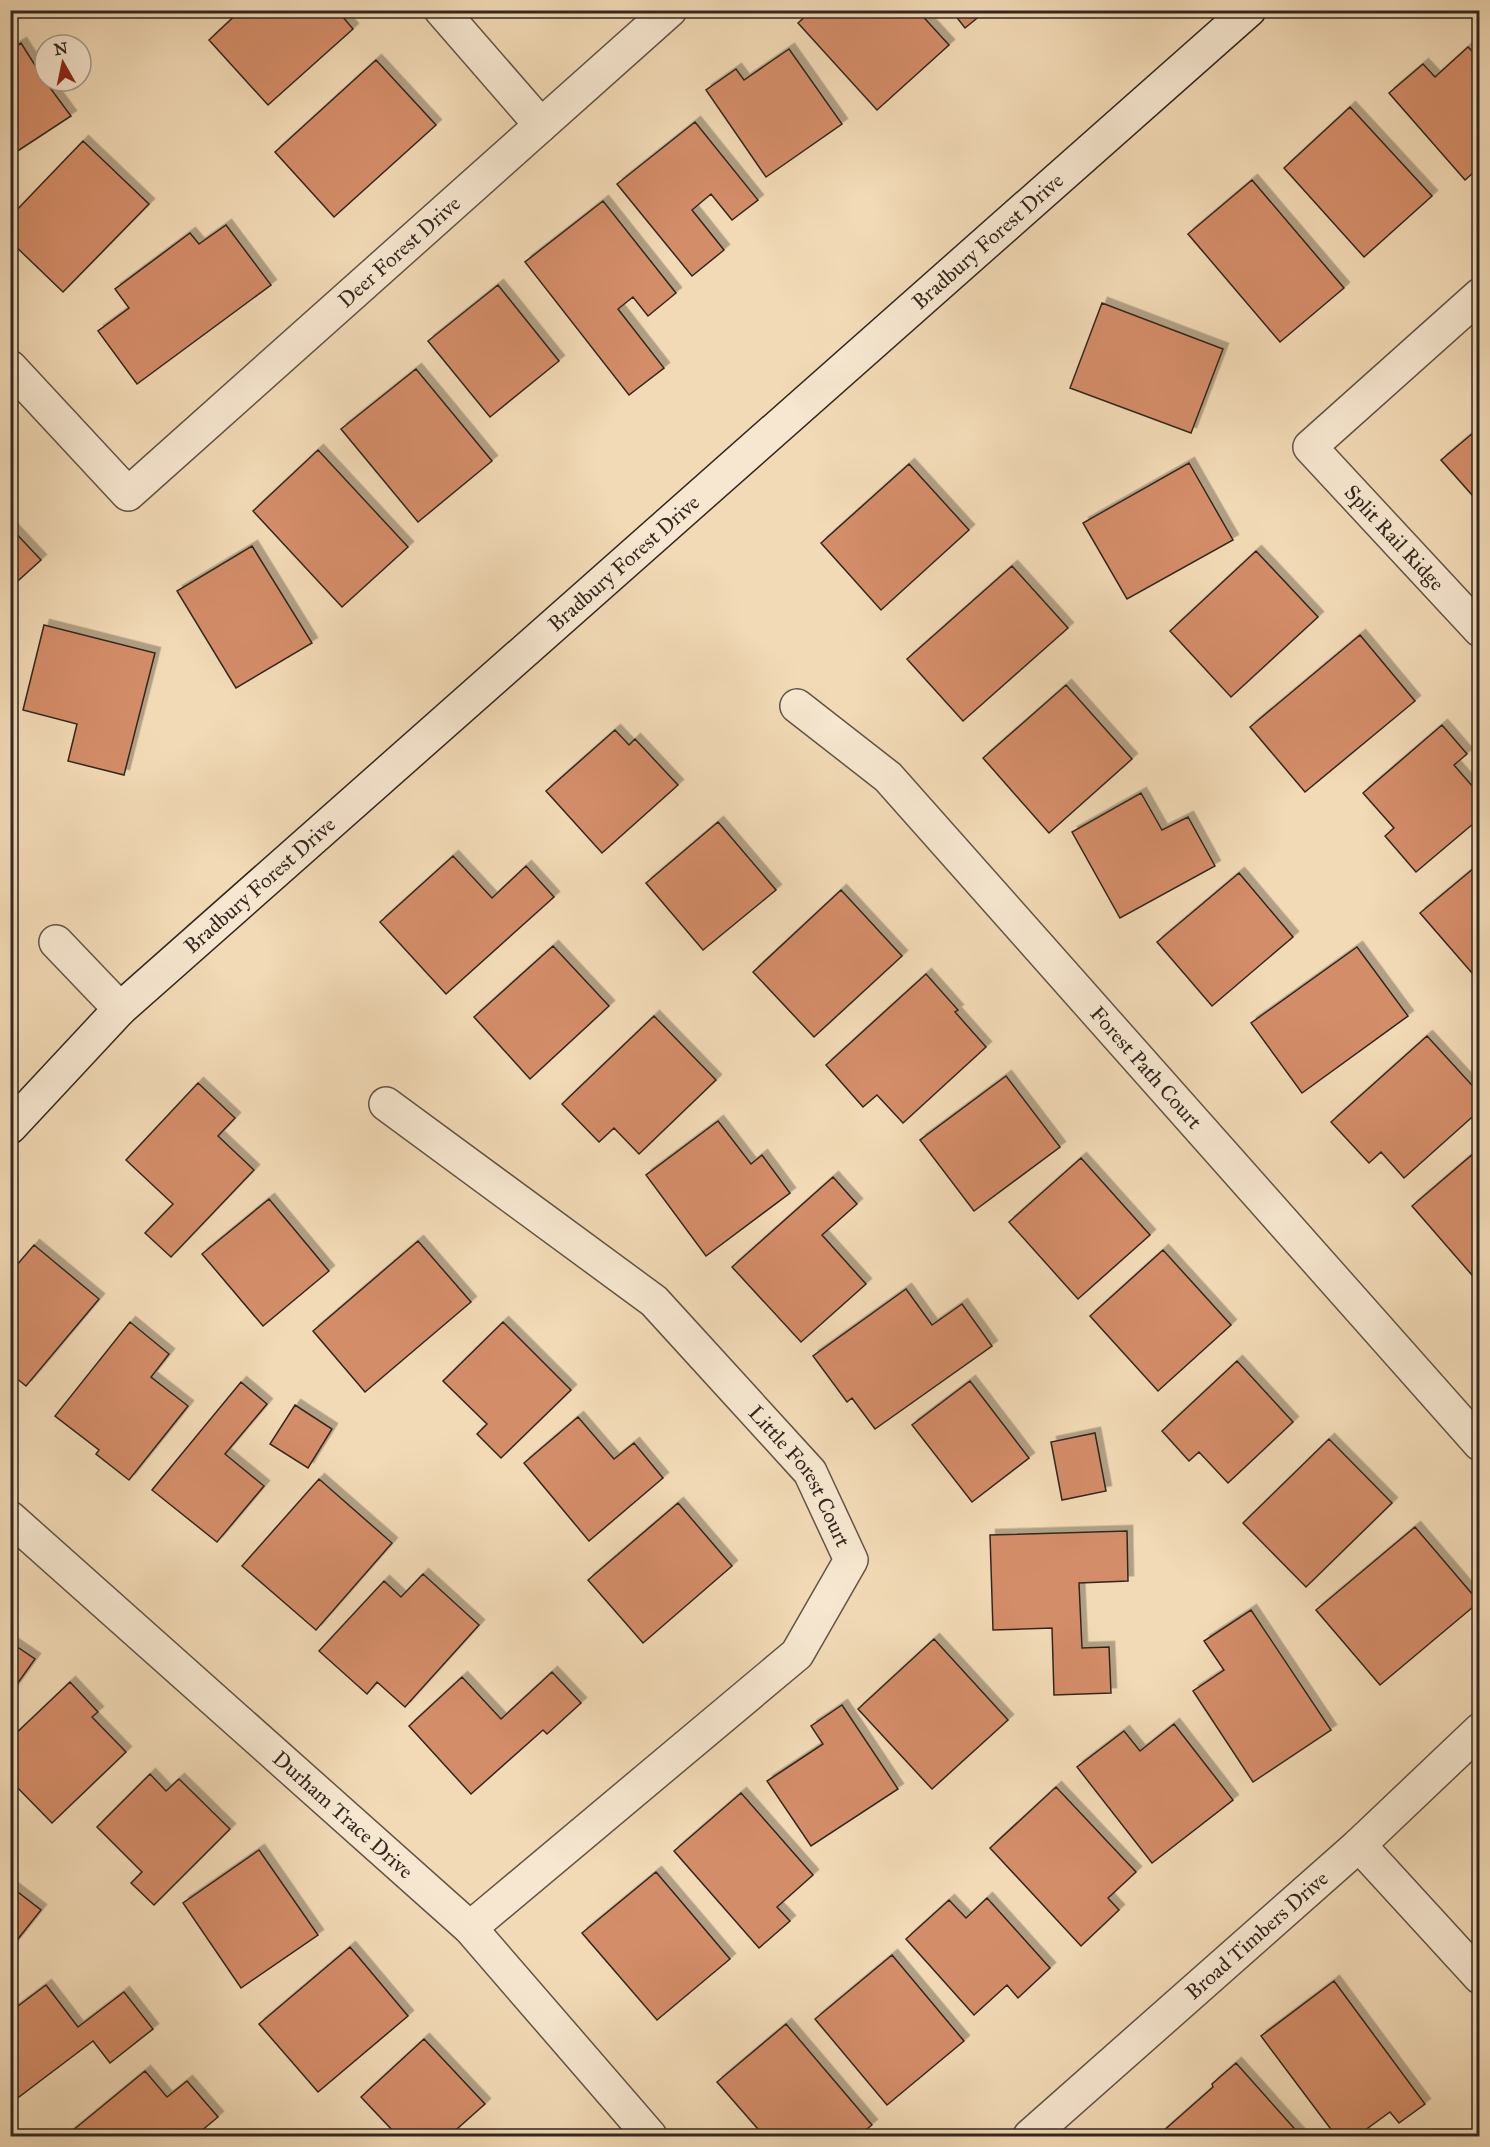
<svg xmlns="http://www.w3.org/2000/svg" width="1490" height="2147" font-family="'IM FELL Great Primer',serif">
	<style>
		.building { fill: #d48d69; stroke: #33271f; stroke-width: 1.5; filter: url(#shadow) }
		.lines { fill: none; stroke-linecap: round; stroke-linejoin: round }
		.street-casing { stroke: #635445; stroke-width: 36 }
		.secondary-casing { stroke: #33271f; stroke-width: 36 }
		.street { stroke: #f7e7d0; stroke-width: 33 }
		.secondary { stroke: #f7e7d0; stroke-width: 33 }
		.labels { text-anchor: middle; stroke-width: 6; stroke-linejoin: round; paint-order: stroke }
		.street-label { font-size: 21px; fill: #33271f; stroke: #f7e7d0 }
	</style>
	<defs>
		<filter id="shadow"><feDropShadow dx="5.5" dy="-5.5" stdDeviation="0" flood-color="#0004"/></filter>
	</defs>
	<rect width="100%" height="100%" fill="#f2dab6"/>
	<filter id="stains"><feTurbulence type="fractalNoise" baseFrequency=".00333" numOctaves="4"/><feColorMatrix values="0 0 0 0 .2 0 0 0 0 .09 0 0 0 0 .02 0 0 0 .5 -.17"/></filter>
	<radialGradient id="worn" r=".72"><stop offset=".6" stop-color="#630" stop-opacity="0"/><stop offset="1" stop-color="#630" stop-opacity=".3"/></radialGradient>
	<path class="building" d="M241,10H337L353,29L268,105L209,40Z
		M812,10H917L949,45L877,110L798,23Z
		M951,10H987L965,28Z
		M21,43L45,81L71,116L10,156V50Z
		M1468,47L1480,59V167L1465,180L1389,93L1423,64L1435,77Z
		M789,49L842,124L766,177L706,90L736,69L744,80Z
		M376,60L436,125L334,217L275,152Z
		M1350,107L1432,196L1364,257L1284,168Z
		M695,122L758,200L732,220L711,194L692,210L724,250L692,276L617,184Z
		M83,141L149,204L63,292L10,241V217Z
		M1252,180L1344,288L1280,342L1188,234Z
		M603,201L676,293L648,316L633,297L618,309L664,368L629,395L525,262Z
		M226,225L271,285L137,384L98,331L129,308L115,289L190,233L199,244Z
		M498,285L559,361L490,417L428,341Z
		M1102,303L1223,349L1191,433L1070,388Z
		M416,369L492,461L418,522L341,429Z
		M1480,427V504L1441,460Z
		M318,450L408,547L342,607L253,511Z
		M1189,463L1233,540L1127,599L1083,523Z
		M909,464L969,530L881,610L821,543Z
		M10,527L41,560L10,588Z
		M252,546L312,643L236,688L177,591Z
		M1256,551L1318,617L1231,697L1170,631Z
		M1012,566L1068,628L963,721L907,659Z
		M44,625L155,653L124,775L68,761L77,724L23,710Z
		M1360,635L1415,701L1305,792L1250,727Z
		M1066,685L1132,759L1049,833L983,758Z
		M1442,725L1467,754L1454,765L1480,795V818L1416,872L1385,836L1394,828L1363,793Z
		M615,730L629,745L635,739L678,785L602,853L546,791Z
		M1141,793L1162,830L1188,817L1215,866L1120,918L1072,832Z
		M718,822L776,890L703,950L646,883Z
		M453,856L492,898L526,866L554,897L446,994L380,922Z
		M1480,863V967L1472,973L1420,913Z
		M1239,873L1293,937L1212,1006L1157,942Z
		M841,890L902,956L814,1037L753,972Z
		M553,946L609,1006L530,1079L474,1017Z
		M1357,947L1408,1016L1302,1093L1251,1023Z
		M926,974L958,1010L955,1012L986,1047L903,1123L877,1095L863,1107L826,1065Z
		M654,1016L716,1080L639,1154L614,1128L599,1142L562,1104Z
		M1427,1036L1480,1094V1110L1404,1178L1381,1152L1369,1163L1331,1122Z
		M1006,1076L1060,1147L974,1211L920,1140Z
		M198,1083L235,1118L218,1136L254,1170L171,1257L145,1233L173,1204L126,1160Z
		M718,1121L751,1164L762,1155L790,1193L706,1256L646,1175Z
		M1480,1148V1281L1478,1282L1412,1206Z
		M1081,1158L1150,1235L1078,1299L1009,1222Z
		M833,1177L857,1204L822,1235L866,1284L801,1342L732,1267Z
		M269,1199L329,1271L263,1326L202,1254Z
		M418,1241L471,1302L365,1392L313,1331Z
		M34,1245L99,1299L26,1386L10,1373V1273Z
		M1163,1250L1231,1325L1158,1391L1090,1316Z
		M906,1289L932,1325L962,1304L992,1346L875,1429L852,1398L847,1402L813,1356Z
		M130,1322L169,1354L151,1377L188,1406L129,1480L96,1454L99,1450L55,1416Z
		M503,1322L571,1390L501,1458L477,1434L487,1424L443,1381Z
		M1237,1361L1293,1422L1228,1483L1199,1452L1189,1461L1162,1431Z
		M970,1381L1029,1458L972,1502L912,1425Z
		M241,1382L267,1404L225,1454L264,1486L217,1542L152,1490Z
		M295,1405L332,1429L308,1468L270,1444Z
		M578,1417L614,1459L634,1443L663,1478L589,1541L524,1463Z
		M1095,1433L1106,1491L1062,1500L1051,1442Z
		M1329,1439L1392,1503L1306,1587L1243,1523Z
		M319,1479L392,1543L316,1630L242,1566Z
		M678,1503L732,1566L643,1643L588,1580Z
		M1415,1527L1479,1602L1380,1685L1316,1610Z
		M1127,1531L1128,1581L1079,1583L1082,1648L1109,1647L1111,1693L1054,1695L1052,1628L993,1630L990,1535Z
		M423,1574L479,1625L405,1707L377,1682L367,1694L319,1651L384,1581L401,1597Z
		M1251,1610L1331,1730L1253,1782L1193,1691L1224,1670L1204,1641Z
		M934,1639L1008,1720L932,1789L858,1709Z
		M10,1642L35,1659L10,1694Z
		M552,1672L581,1703L547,1734L543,1730L471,1794L409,1726L462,1677L501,1719Z
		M70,1682L98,1712L92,1717L126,1752L52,1823L10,1780V1739Z
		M842,1705L898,1789L811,1846L767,1781L823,1744L811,1726Z
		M1174,1724L1233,1800L1152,1863L1077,1767L1124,1731L1140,1751Z
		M150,1774L166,1791L179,1779L230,1829L154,1905L131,1883L142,1872L97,1827Z
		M1056,1787L1136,1872L1108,1898L1119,1910L1081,1946L990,1848Z
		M741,1793L813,1875L777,1907L790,1921L759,1948L674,1851Z
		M259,1850L318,1935L241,1988L183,1903Z
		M656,1872L730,1959L657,2020L582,1933Z
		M10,1886L41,1910L10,1949Z
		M987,1898L1050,1968L1018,1998L1007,1985L974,2015L906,1939L949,1900L966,1918Z
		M350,1947L408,2016L318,2092L259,2024Z
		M892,1955L964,2041L887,2105L815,2019Z
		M1334,1981L1425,2104L1399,2123L1390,2112L1357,2136H1336L1261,2036Z
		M46,1985L78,2027L124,1992L153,2029L110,2063L93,2041L11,2103L10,2012Z
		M786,2024L872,2125L858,2136H764L717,2082Z
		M424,2039L485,2104L449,2136H387L393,2131L361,2097Z
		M1236,2063L1301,2136H1164L1161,2133L1213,2087L1212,2084Z
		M145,2071L167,2097L187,2081L218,2117L195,2136H66Z"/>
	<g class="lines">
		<g class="street-casing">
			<g id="street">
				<path d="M441,10L541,125"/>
				<path id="s1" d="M1480,295L1310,447L1480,630"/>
				<path id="s2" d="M10,367L128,494L670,10"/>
				<path id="s3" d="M797,706L888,777L1480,1444"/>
				<path d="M56,942L120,1009"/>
				<path id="s4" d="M386,1104L654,1301L810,1472L851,1560L797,1654L470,1928"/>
				<path id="s5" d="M10,1518L470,1928L650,2136"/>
				<path d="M1359,1845L1480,1977"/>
				<path id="s6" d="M1030,2136L1359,1845L1480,1730"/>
			</g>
		</g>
		<g class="secondary-casing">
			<g id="secondary">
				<path id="s7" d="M10,1127L120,1009L1249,10"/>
			</g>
		</g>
		<use href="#street" class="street"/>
		<use href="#secondary" class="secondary"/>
	</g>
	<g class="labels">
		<g class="street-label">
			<text dy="7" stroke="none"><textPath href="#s7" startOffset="1320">Bradbury Forest Drive</textPath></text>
			<text dy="7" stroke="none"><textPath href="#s2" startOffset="537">Deer Forest Drive</textPath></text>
			<text dy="7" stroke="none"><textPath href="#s1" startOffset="352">Split Rail Ridge</textPath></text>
			<text dy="7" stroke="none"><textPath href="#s7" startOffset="834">Bradbury Forest Drive</textPath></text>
			<text dy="7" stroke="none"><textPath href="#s7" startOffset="348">Bradbury Forest Drive</textPath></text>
			<text dy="7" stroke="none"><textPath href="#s3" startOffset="504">Forest Path Court</textPath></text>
			<text dy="7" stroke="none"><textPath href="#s4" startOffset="562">Little Forest Court</textPath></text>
			<text dy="7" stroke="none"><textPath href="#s5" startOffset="446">Durham Trace Drive</textPath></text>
			<text dy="7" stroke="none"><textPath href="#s6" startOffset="303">Broad Timbers Drive</textPath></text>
		</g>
	</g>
	<rect width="1490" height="2147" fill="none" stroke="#f2dab6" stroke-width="36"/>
	<rect x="12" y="12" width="1466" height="2123" fill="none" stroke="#33271f" stroke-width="3"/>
	<rect x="18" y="18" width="1454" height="2111" fill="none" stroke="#33271f" stroke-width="1.5"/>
	<g transform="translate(63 63) rotate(351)"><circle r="28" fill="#f7e7d0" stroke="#a99a89" stroke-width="1.5"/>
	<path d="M0-4.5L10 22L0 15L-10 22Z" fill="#8f2418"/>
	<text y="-9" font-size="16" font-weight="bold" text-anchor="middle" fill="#33271f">N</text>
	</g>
	<rect width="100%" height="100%" filter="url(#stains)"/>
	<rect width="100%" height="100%" fill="url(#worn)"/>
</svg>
